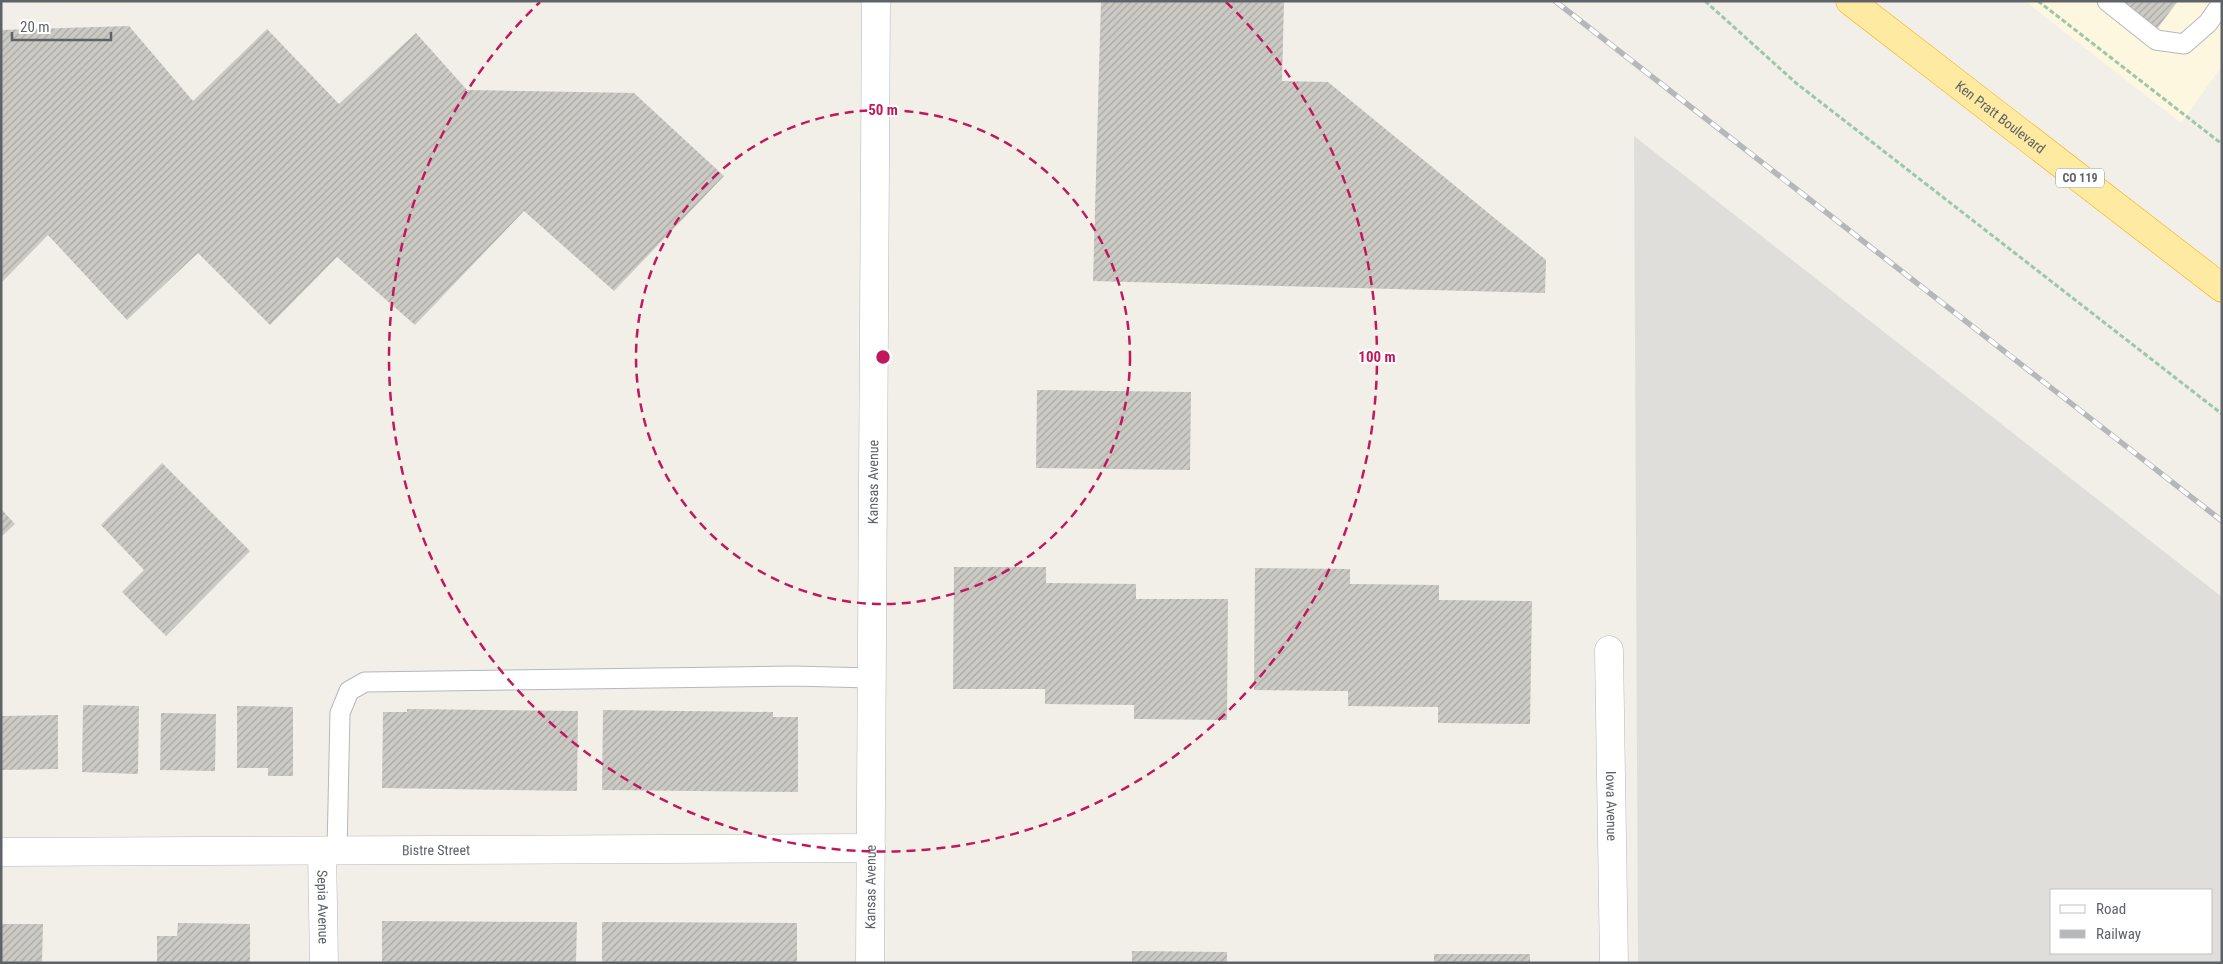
<svg xmlns="http://www.w3.org/2000/svg" width="2223" height="964" font-family="'Roboto Condensed',sans-serif">
	<style>
		.commercial { fill: #fef7e0 }
		.industrial { fill: #e0deda; fill-rule: evenodd }
		.building { fill: url(#building-hatch) }
		.lines { fill: none; stroke-linecap: round; stroke-linejoin: round }
		.service-casing { stroke: #b5b8bc; stroke-width: 21 }
		.minor-casing { stroke: #b5b8bc; stroke-width: 29 }
		.trunk-casing { stroke: #f9ab00; stroke-width: 29 }
		.path { stroke: #9cc7a9; stroke-width: 3; stroke-dasharray: 5 2.5; stroke-linecap: butt }
		.service { stroke: #fff; stroke-width: 19 }
		.minor { stroke: #fff; stroke-width: 28 }
		.trunk { stroke: #feeaa1; stroke-width: 28 }
		.rail-casing { stroke: #b6b7b8; stroke-width: 5.5 }
		.rail { stroke: #fff; stroke-width: 4; stroke-dasharray: 11; stroke-linecap: butt }
		.ring { fill: none; stroke: #c2185b; stroke-width: 2.5; stroke-dasharray: 9 6 }
		.labels { text-anchor: middle; stroke-width: 4; stroke-linejoin: round; paint-order: stroke }
		.shield { fill: #fff; stroke: #8f9295; stroke-width: 1 }
		.shield-label { font-size: 12px; font-weight: bold; fill: #5f6368 }
		.street-label { font-size: 14px; fill: #5f6368; stroke: #fff }
		.centre { fill: #c2185b; stroke: #fff; stroke-width: 2.5 }
		.ring-label { font-size: 15px; text-anchor: middle; font-weight: bold; fill: #c2185b; stroke: #fff; stroke-width: 4; stroke-linejoin: round; paint-order: stroke }
	</style>
	<defs>
		<pattern id="building-hatch" width="6" height="6" patternUnits="userSpaceOnUse" patternTransform="scale(1.25)"><rect width="6" height="6" fill="#cccac5"/><path d="M-1 1l2-2M0 6l6-6M5 7l2-2" fill="none" stroke="#a9a8a4"/></pattern>
	</defs>
	<rect width="100%" height="100%" fill="#f1efe8"/>
	<path class="commercial" d="M2025,1H2222V66L2181,123Z"/>
	<path class="industrial" d="M1634,136L2222,597V963H1638ZM2052,890H2212V953H2052Z"/>
	<path class="building" d="M1101,1H1284L1282,81L1328,82L1546,260L1545,293L1093,281Z
		M2121,1H2178L2157,29Z
		M129,26L193,101L267,29L339,104L416,33L467,90L634,93L724,176L614,291L524,211L415,325L337,257L270,325L198,253L127,320L48,235L1,283V30Z
		M1037,390L1191,392L1190,470L1036,468Z
		M162,463L250,551L166,636L122,592L144,570L101,525Z
		M1,509L15,524L1,537Z
		M954,567H1046V583L1136,584V599H1228L1227,720L1134,719V705L1045,704V689H953Z
		M1255,568L1350,569V584L1439,585V600L1532,601L1530,724L1438,723V707L1348,706V691L1254,690Z
		M83,705L139,706L138,774L82,772Z
		M237,706L293,707V776H268V768H237Z
		M407,709L578,711L577,791L382,788L383,712H407Z
		M603,710L773,712V717H798V792L602,790Z
		M161,713L216,714L215,771L160,770Z
		M58,715V769L2,770V716Z
		M382,921L577,922L576,963H382Z
		M602,922L797,923V963H602Z
		M178,923L250,924V963H157V936H177Z
		M1,924H43L42,963H1Z
		M1132,951L1227,952V963H1132Z
		M1434,954H1530V963H1434Z"/>
	<g class="lines">
		<g class="service-casing">
			<path id="service" d="M2107,1L2156,40L2184,44L2208,23L2222,3
				M337,851L340,713L349,691L365,682L793,676L871,678"/>
		</g>
		<g class="minor-casing">
			<g id="minor">
				<path id="s1" d="M1609,650L1614,963"/>
				<path id="s2" d="M322,851L324,963"/>
				<path id="s3" d="M1,852L871,848"/>
				<path id="s4" d="M870,963L876,1"/>
			</g>
		</g>
		<g class="trunk-casing">
			<g id="trunk">
				<path id="s5" d="M1850,1L2222,288"/>
			</g>
		</g>
		<path class="path" d="M1705,1L1796,83L2222,414
			M2038,1L2222,144"/>
		<use href="#service" class="service"/>
		<use href="#minor" class="minor"/>
		<use href="#trunk" class="trunk"/>
		<g class="rail-casing">
			<path id="rail" d="M1555,1L2222,521"/>
		</g>
		<use href="#rail" class="rail"/>
	</g>
	<g class="ring">
		<circle cx="883" cy="357" r="247"/>
		<path d="M1226 2A494 494 0 1 1 540 2"/>
	</g>
	<g class="labels">
		<rect class="shield" x="2056" y="168.5" width="48" height="19" rx="4"/>
		<g class="shield-label">
			<text x="2080" y="182">CO 119</text>
		</g>
		<g class="street-label">
			<text dy="5" stroke="none"><textPath href="#s5" startOffset="190">Ken Pratt Boulevard</textPath></text>
			<text dy="5" stroke="none"><textPath href="#s4" startOffset="481">Kansas Avenue</textPath></text>
			<text dy="5" stroke="none"><textPath href="#s1" startOffset="156">Iowa Avenue</textPath></text>
			<text dy="5" stroke="none"><textPath href="#s3" startOffset="435">Bistre Street</textPath></text>
			<text dy="5" stroke="none"><textPath href="#s4" startOffset="76">Kansas Avenue</textPath></text>
			<text dy="5" stroke="none"><textPath href="#s2" startOffset="56">Sepia Avenue</textPath></text>
		</g>
	</g>
	<circle cx="883" cy="357" r="8" class="centre"/>
	<g class="ring-label">
		<text x="883" y="115">50 m</text>
		<text x="1377" y="362">100 m</text>
	</g>
	<rect width="2223" height="964" fill="none" stroke="#5f6368" stroke-width="5"/>
	<rect x="2050" y="889" width="162" height="65" fill="#ffffff" stroke="#bfc1c3"/>
	<rect x="2060" y="905" width="25" height="8" fill="#ffffff" stroke="#bfc1c3"/>
	<text x="2096" y="914" font-size="15" fill="#5f6368">Road</text>
	<rect x="2060" y="930" width="25" height="8" fill="#b6b7b8" stroke="#bfc1c3"/>
	<text x="2096" y="939" font-size="15" fill="#5f6368">Railway</text>
	<path d="M12 32v8h99v-8" fill="none" stroke="#5f6368" stroke-width="2.5"/>
	<text x="20" y="32" font-size="15" fill="#5f6368" stroke="#ffffff" stroke-width="4" paint-order="stroke">20 m</text>
</svg>
